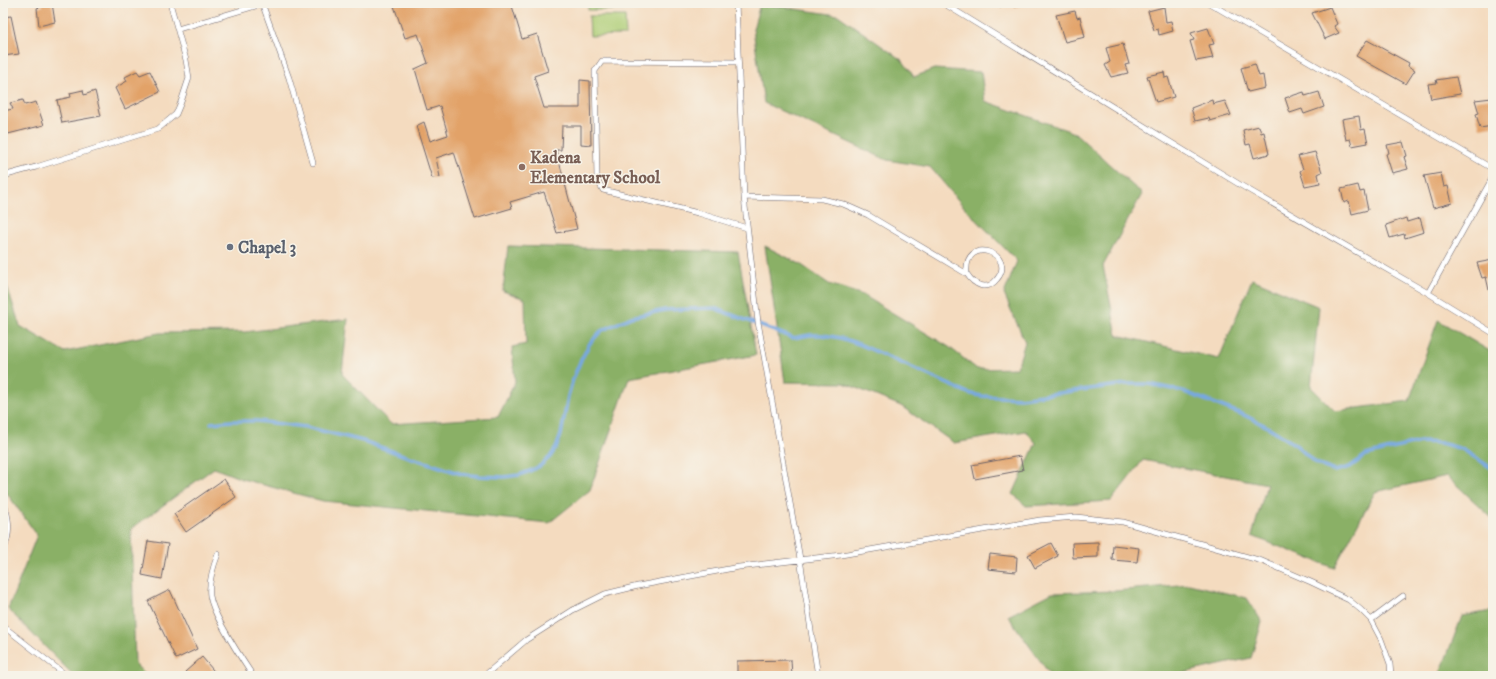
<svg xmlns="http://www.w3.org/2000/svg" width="1496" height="679" font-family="'IM FELL DW Pica',serif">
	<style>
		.green { fill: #adcd75; stroke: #687858 }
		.forest { fill: #8ab066; stroke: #566950 }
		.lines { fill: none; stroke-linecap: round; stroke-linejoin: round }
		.stream { stroke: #77a8e2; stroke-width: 3.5 }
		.building { fill: #e2a267 }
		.service-casing { stroke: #6c6369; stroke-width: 6 }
		.service { stroke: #fff; stroke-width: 5 }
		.education-dot { fill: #8d6e63; stroke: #f7f3e8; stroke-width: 1.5 }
		.worship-dot { fill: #6b7280; stroke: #f7f3e8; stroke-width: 1.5 }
		.labels { text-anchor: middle; stroke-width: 3; stroke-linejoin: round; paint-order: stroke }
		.education-label { font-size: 17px; font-weight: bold; fill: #785e54; stroke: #f7f3e8; text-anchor: start }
		.worship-label { font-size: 17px; font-weight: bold; fill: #5b616d; stroke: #f7f3e8; text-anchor: start }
	</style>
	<rect width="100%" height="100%" fill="#f7f3e8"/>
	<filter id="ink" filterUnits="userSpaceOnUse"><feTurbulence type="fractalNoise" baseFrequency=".025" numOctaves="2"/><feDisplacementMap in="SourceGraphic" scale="8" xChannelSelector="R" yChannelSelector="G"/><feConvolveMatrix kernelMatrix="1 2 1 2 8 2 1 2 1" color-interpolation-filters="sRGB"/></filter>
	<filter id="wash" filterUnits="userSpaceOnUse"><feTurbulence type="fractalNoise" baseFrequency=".012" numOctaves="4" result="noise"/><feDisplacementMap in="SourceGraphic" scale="16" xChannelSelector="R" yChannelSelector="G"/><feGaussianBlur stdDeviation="0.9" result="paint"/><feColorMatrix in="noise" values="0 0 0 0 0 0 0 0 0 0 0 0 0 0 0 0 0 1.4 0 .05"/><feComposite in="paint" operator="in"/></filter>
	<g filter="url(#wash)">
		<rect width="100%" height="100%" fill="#f4dbbf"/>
		<path class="green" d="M588,3H624L625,10H588Z
			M589,16H625L626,35L590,36Z"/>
		<path class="forest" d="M760,4L838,15L903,61L914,77L934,69L981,72L985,101L1075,133L1142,194L1103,266L1117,335L1219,359L1252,279L1319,307L1311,387L1335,411L1409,401L1438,320L1493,353V519L1447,476L1375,492L1334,568L1252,536L1267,484L1143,460L1111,501L1026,506L1013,494L1036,443L1026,431L954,443L901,406L844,383L785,382L765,246L800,264L829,284L863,295L949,347L977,369L1017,368L1025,342L1004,294L1017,261L964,207L930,167L887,160L764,103L753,29Z
			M508,246L738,252L756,355L629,378L590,490L549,523L323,501L242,479L214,468L131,529L135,664L147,676H74L8,609L37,535L3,488V274L20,326L65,352L159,333L245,332L348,319L342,374L391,424L498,417L515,382L512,347L526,344L525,299L503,291Z
			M1189,584L1247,598L1262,622L1251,658L1170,676H1051L1008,616L1052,593L1115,591Z
			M1493,611V676H1439L1462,616Z"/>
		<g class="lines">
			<path class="stream" d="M211,423L231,421H257L306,427L363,441L403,455L462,474L479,476L504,477L519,475L530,471L540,466L550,457L556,448L561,435L568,396L573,379L580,362L590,343L601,331L631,317L665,310L714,308L793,338L810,335H823L841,338L859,344L968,393L981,396L1020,398L1127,384H1149L1182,391L1244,415L1268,427L1296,445L1313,461L1324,467L1335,471L1350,467L1366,455L1420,442L1441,443L1462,449L1493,469"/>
		</g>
		<g id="blocks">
			<path class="building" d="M42,3H52L55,22L39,26L37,8L43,6Z
				M393,3H520L512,6L522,39L537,34L548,71L534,76L544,108H580V80L590,81L591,145L581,144V126H562L561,150H556L577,229L557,233L544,192L510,202L512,208L475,219L454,152L436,158L440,177L432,178L416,126L424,122L430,141L448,135L440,106L427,110L415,69L428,63L418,34L405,38Z
				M999,3H1012L1000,7Z
				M1013,3H1028L1015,7Z
				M1164,7L1166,22L1171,21L1173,31L1159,35L1158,29L1154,30L1148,11Z
				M1330,7L1337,24L1334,26L1339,33L1325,39L1312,13Z
				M1075,11L1077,18L1080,17L1085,37L1065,42L1056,15Z
				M11,16L19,54L3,56V17Z
				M1208,28L1214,44L1209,45L1213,58L1196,61L1190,41L1194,40L1191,33Z
				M1367,40L1409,63L1408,66L1415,70L1406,84L1356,56Z
				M1123,44L1129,64L1125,65L1128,73L1111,77L1105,65L1110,62L1106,48Z
				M1255,64L1259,76L1263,75L1265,88L1248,92L1241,68Z
				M137,71L140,75L150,71L160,92L125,109L115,88L127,81L125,77Z
				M1164,72L1165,78L1168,77L1174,97L1156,102L1147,76Z
				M1456,77L1460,94L1431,99L1428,84L1437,83L1436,80Z
				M83,90L84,95L95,91L101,116L62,123L57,100L71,97L70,93Z
				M1304,92L1305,96L1319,92L1324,107L1304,114L1302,109L1290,113L1285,98Z
				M1492,98L1493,103V126L1480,128L1476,114L1479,113L1475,100Z
				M23,100L25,105L36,102L44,125L4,135L3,111L13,109L10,103Z
				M1212,100L1213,104L1225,101L1231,115L1210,121L1209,118L1195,121L1191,108Z
				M1359,116L1361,130L1365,129L1368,143L1352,146L1350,139L1346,140L1342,119Z
				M1259,126L1261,133L1264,132L1269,154L1254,158L1250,144L1246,145L1243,130Z
				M1403,142L1407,156L1404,157L1408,169L1392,173L1386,154L1389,153L1387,145Z
				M1315,152L1322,172L1318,174L1320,183L1305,186L1300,171L1303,169L1298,156Z
				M1441,173L1444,187L1448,186L1452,203L1433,208L1424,176Z
				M1358,185L1360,192L1364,191L1368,210L1352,214L1349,201L1344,203L1341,189Z
				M1406,218L1407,222L1420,218L1424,232L1405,238L1404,234L1390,238L1386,225Z
				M1493,260V289L1489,290L1486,277L1482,278L1477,263Z
				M1020,456L1023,470L975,479L972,465Z
				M224,479L236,497L186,532L174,514Z
				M148,541L168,544L162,579L142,575Z
				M1098,542V557L1073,558L1072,543Z
				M1051,543L1058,556L1035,568L1028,555Z
				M1113,545L1139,548L1137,562L1112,560Z
				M990,554L1017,557L1016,572L988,569Z
				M170,590L197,649L176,659L148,601Z
				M202,657L218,676H188L185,672Z
				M791,660L792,676H737V661Z"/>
		</g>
	</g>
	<g filter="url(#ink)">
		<use href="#blocks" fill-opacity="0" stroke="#6c6369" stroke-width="1"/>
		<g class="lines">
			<g class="service-casing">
				<path id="service" d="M262,3L289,78L313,163
					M736,3L744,197L758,322L800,559L818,676
					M943,3L1242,186L1428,293L1493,333
					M1209,3L1493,169
					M178,29L262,4
					M738,62L602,61L595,71L597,179L603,190L698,213L747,228
					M3,176L36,167L158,129L176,114L181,102L189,78L186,60L170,3
					M744,197L822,199L843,204L868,215L967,274C974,285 987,292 997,279C1018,254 963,233 967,274
					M1428,293L1493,177
					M3,501C10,519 11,534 3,551
					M218,554C213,567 208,582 210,596C213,616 241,658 253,676
					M1371,620L1403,596
					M3,626L67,676
					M484,676L526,640L573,610L605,594L638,586L739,567L841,555L1040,520L1076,517L1123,522L1262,561L1311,582L1349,600L1361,610L1371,620L1381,639L1390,664L1391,676"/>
			</g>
			<use href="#service" class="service"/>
		</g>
	</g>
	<circle class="education-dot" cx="522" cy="167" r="4"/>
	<circle class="worship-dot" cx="230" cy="247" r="4"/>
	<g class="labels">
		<g class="education-label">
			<text x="530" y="163">Kadena<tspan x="530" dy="20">Elementary School</tspan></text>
		</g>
		<g class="worship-label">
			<text x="238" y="253">Chapel 3</text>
		</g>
	</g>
	<rect width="1496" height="679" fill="none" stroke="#f7f3e8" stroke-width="16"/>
</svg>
